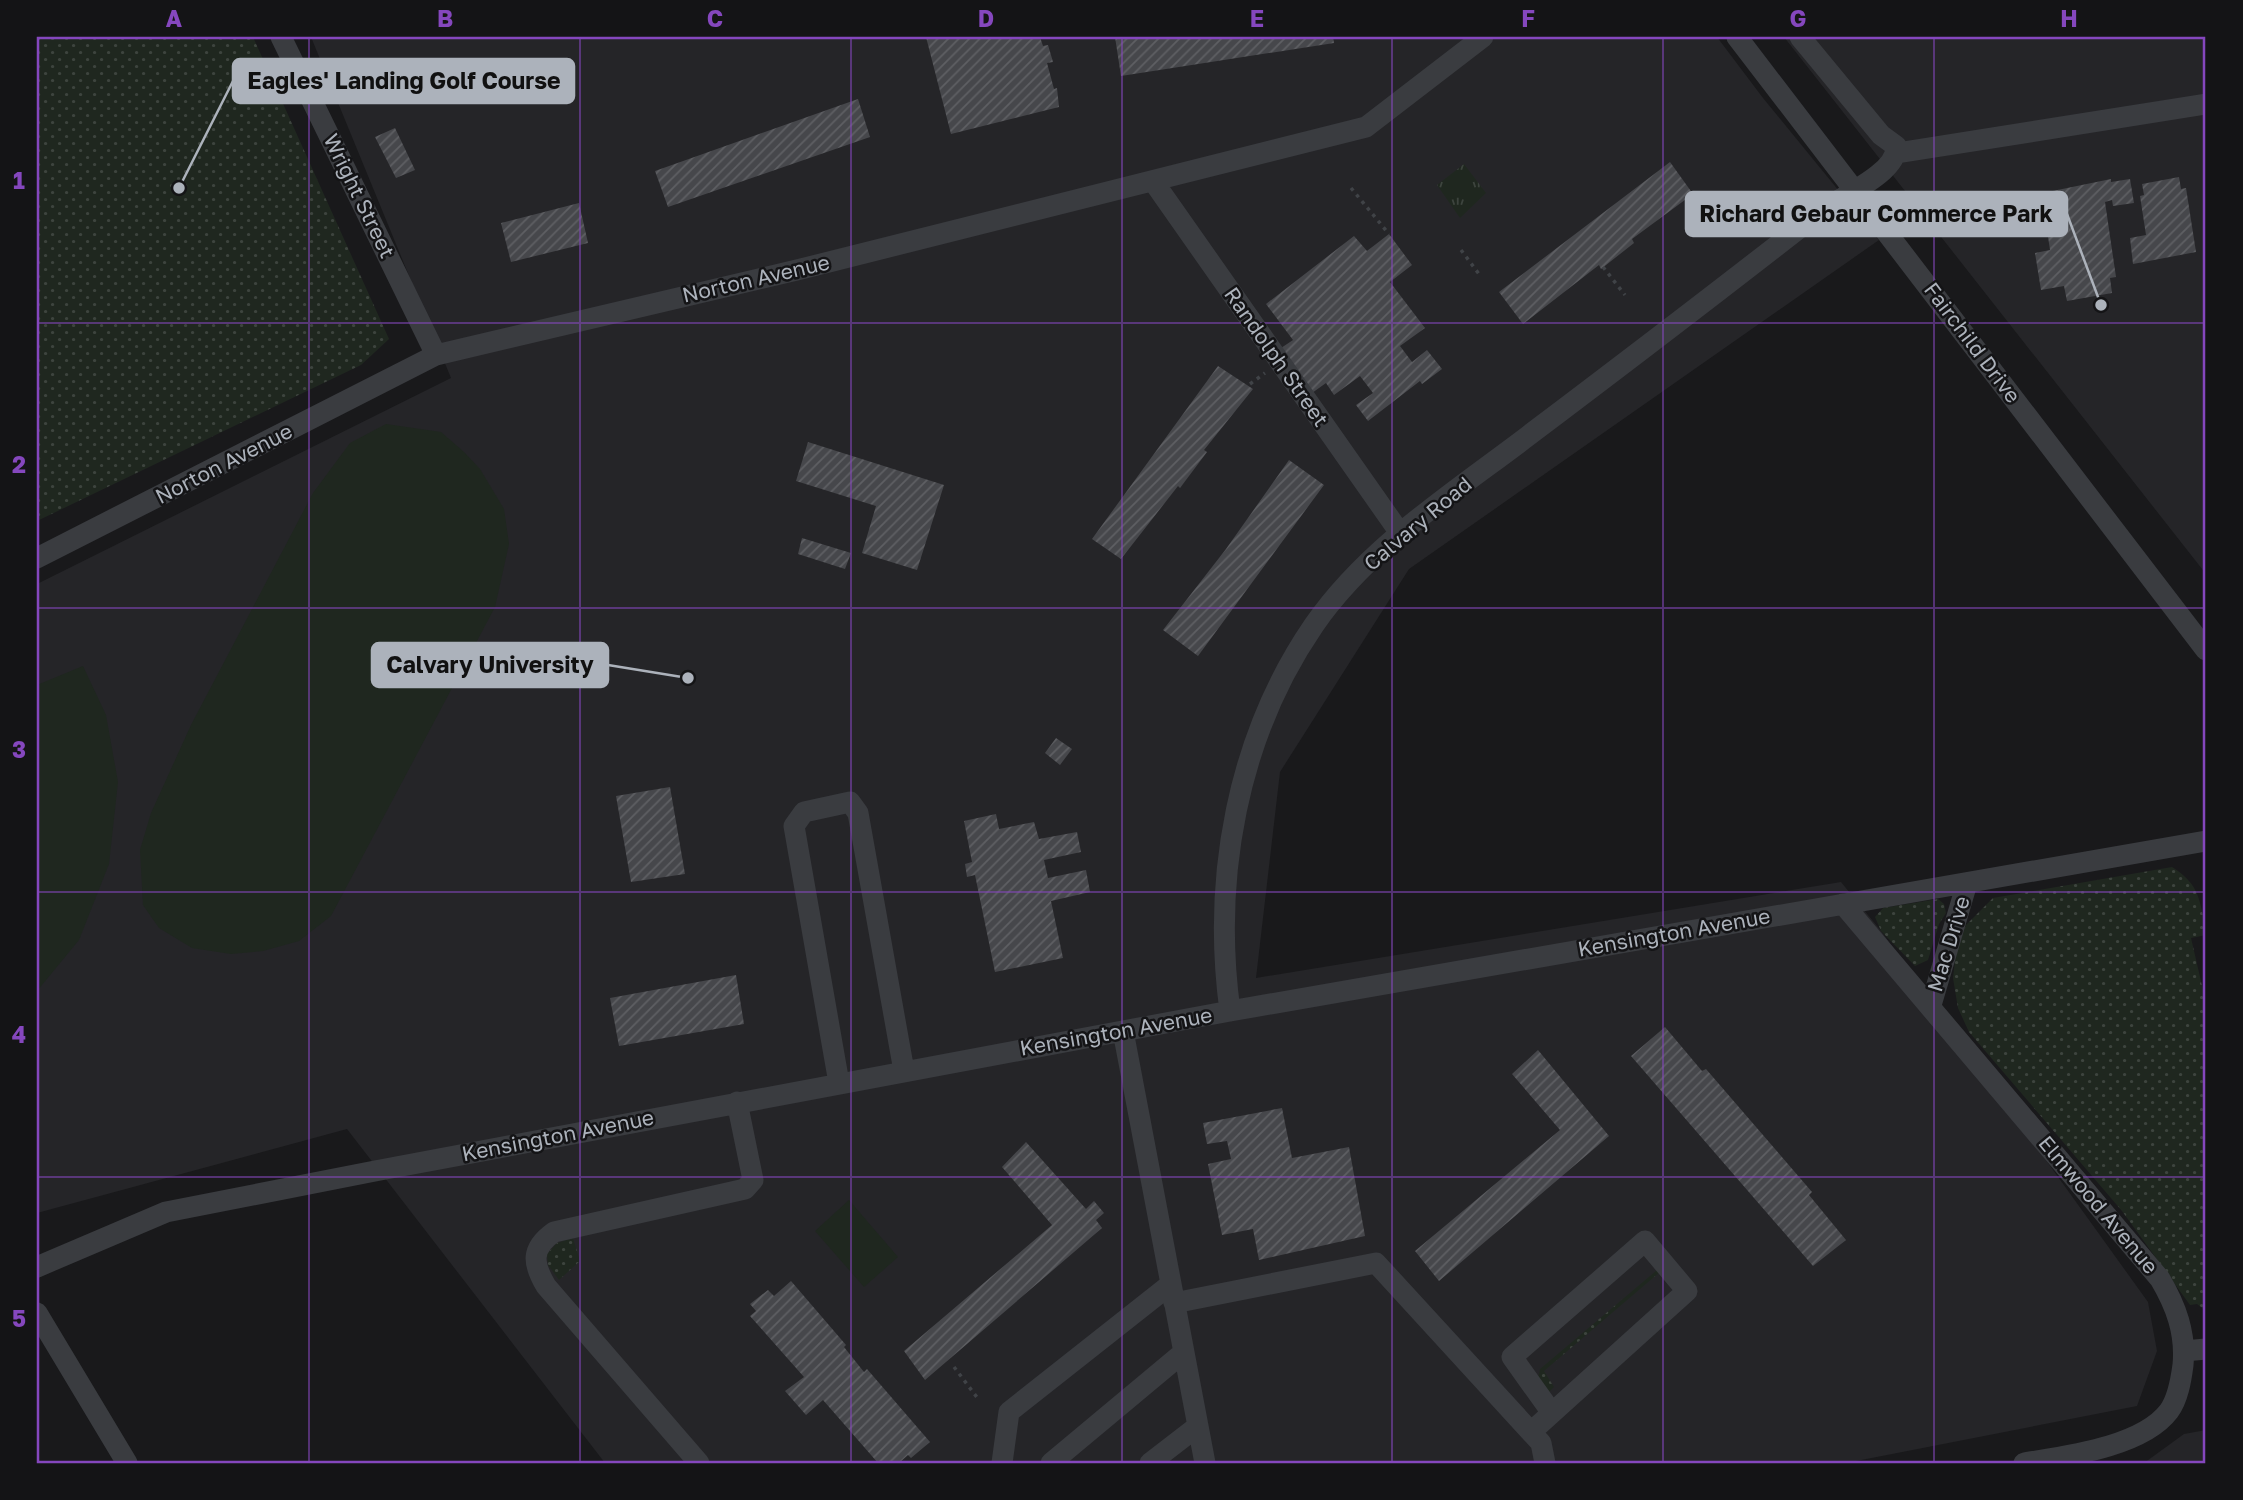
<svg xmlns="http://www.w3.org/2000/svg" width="2243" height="1500" font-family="'Golos Text',sans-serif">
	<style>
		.built { fill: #252528 }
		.grass { fill: url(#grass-dots) }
		.park { fill: url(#park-tufts) }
		.pitch { fill: #1f271f }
		.building { fill: url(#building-hatch) }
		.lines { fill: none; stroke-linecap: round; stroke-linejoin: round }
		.path { stroke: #404347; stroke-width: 3.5; stroke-dasharray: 3.5 5; stroke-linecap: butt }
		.minor { stroke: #3a3c40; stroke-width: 21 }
		.grid { fill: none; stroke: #8547be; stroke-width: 2; stroke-opacity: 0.55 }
		.labels { text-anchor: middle; stroke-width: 5; stroke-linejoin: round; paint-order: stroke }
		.street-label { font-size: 21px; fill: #acb2bb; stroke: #141416 }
		.leader { fill: none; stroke: #acb2bb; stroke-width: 2.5 }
		.callout-dot { fill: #acb2bb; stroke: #141416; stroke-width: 2.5 }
		.callout { fill: #acb2bb; stroke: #acb2bb; stroke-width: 2.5 }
		.callout-label { font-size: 23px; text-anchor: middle; font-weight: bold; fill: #111 }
		.neatline { fill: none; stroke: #8547be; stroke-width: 2.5 }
		.grid-label { font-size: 23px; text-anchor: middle; font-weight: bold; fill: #8547be }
	</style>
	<defs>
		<pattern id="grass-dots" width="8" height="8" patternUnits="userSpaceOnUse" patternTransform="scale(1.75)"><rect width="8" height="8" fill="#1f271f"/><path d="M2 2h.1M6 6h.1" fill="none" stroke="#3d443e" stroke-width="1.8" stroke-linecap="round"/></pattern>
		<pattern id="park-tufts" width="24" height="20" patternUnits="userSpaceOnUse" patternTransform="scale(1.75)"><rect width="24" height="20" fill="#1f271f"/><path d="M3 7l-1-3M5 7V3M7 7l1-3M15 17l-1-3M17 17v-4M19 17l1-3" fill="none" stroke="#3d443e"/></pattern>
		<pattern id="building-hatch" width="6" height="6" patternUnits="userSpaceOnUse" patternTransform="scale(1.75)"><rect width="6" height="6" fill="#46474b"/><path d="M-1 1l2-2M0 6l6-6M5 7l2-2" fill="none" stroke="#5e5f63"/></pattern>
	</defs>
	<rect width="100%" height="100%" fill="#19191b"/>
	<path class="built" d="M311,37H1717L1763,98L1879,240L1409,569L1280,772L1256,978L1841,882L1881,931L2148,1302L2157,1351L2137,1406L1846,1463H605L347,1129L37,1213V584L451,378Z
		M1784,37H2206V574Z
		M2206,1430V1463H2144L2184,1434Z"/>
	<path class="grass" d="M37,37H253L389,339L361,365L37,521Z
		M2172,867C2200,885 2199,899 2206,929V935L2191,938L2206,1003V1311L2197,1304L2190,1305L2122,1211L1969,1032L1958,1008L1953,978L1956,952L1966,925L1993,898Z
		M1938,899L1944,904L1946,913L1939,924L1928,960L1915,966L1881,931L1875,917L1883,908Z
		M573,1238L580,1261L559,1280L548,1265L547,1254L557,1243Z
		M1657,1270L1660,1272L1544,1371L1554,1387L1548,1393L1538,1379L1540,1369Z"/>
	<path class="park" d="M1464,164L1486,193L1460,218L1437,185Z"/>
	<path class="pitch" d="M386,424L441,432L464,452L480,469L504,509L509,544L495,607L331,916L299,941L263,951L231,954L192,948L159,928L143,905L140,850L151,813L191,725L313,493L350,443Z
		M83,666L106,715L118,782L109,864L79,940L37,991V685Z
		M849,1200L898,1257L864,1287L815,1231Z"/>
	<path class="building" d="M926,37H1040L1043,46L1048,45L1053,62L1047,63L1054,89L1057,88L1059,107L951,134Z
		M1115,37H1333L1334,43L1121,76Z
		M858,99L870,137L668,207L655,171Z
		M395,128L415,170L396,178L375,137Z
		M1670,162L1693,194L1632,239L1634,243L1601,269L1599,265L1523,324L1499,292Z
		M2179,177L2181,189L2186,188L2196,252L2133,264L2130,238L2146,235L2140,196L2144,195L2142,184Z
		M2111,179V182L2130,179L2134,203L2113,206L2112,200L2105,202L2116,277L2110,278L2112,293L2067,301L2064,286L2041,290L2035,253L2050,250L2044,210L2026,213L2023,197Z
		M579,203L588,243L511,262L501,223Z
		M1389,234L1412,265L1390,282L1425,328L1400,346L1412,362L1427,350L1442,369L1422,384L1420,381L1368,421L1356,405L1373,393L1360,376L1334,395L1326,383L1312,393L1278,350L1293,340L1266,304L1354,236L1367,251Z
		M1218,366L1253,389L1204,450L1207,452L1180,488L1178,486L1121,559L1092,539Z
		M808,442L944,485L917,570L862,553L876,506L796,481Z
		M1289,460L1324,485L1198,656L1163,630L1226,549Z
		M802,538L851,553L845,569L798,554Z
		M1056,738L1072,749L1060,765L1045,753Z
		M670,787L685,874L631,882L616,796Z
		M996,814L999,829L1034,822L1039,839L1077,832L1081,852L1044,860L1048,878L1086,870L1090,892L1051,901L1063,958L995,972L975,875L967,877L965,864L972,862L964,821Z
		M736,975L744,1024L619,1046L610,998Z
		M1665,1027L1702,1071L1706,1069L1812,1192L1809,1195L1846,1240L1813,1266L1631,1056Z
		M1538,1050L1609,1136L1439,1281L1415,1251L1560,1130L1512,1074Z
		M1282,1108L1292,1158L1349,1147L1365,1236L1259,1260L1253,1229L1222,1235L1208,1164L1231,1159L1227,1141L1207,1144L1203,1123Z
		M1026,1142L1086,1209L1094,1201L1104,1213L1096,1220L1102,1228L925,1380L904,1351L1052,1225L1002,1167Z
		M791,1281L846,1345L844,1347L864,1372L867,1369L930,1442L911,1458L908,1455L899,1463H878L823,1400L806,1415L785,1391L804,1377L750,1316L756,1311L750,1304L768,1290L774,1296Z"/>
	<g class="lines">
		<path class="path" d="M1351,188L1389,234
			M1461,250L1479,274
			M1603,267L1625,295
			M1250,384L1265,373
			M954,1367L979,1400"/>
		<path class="minor" d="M281,37L436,355
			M1737,37L2206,650
			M1897,153L2206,104
			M1153,181L1400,533
			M37,558L436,355L801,269L1366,127L1483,37
			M1843,904L2160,1279C2176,1306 2186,1333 2183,1365C2181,1380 2178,1399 2169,1411C2142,1447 2066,1456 2024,1463
			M1931,1005L1967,883
			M1230,1011C1212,878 1237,737 1314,625C1368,547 1453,493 1528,436C1626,362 1723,288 1820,212C1841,196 1898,173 1896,146L1881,135L1800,37
			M1123,1031L1205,1463
			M839,1083L794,826L804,812L850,802L858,813L904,1071
			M37,1267L166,1212L375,1171L1230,1011L2206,841
			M1174,1303L1376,1263L1541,1443L1545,1463
			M37,1313L127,1463
			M2184,1351L2206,1349
			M1531,1432L1552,1413L1687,1291L1645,1241L1512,1357L1552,1413
			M699,1463L546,1286C533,1264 530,1249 554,1232L745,1189L753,1180L737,1102
			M1002,1463L1009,1412L1171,1284
			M1051,1463L1184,1352
			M1150,1463L1198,1426"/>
	</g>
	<path class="grid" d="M309,37V1463M580,37V1463M851,37V1463M1122,37V1463M1392,37V1463M1663,37V1463M1934,37V1463M37,323H2206M37,608H2206M37,892H2206M37,1177H2206"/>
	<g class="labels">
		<g class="street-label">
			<text transform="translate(359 196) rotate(64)" y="7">Wright Street</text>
			<text transform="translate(756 279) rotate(-13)" y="7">Norton Avenue</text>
			<text transform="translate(1972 343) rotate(53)" y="7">Fairchild Drive</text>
			<text transform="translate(1276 357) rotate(55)" y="7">Randolph Street</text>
			<text transform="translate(224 464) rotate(-27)" y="7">Norton Avenue</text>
			<text transform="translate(1418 524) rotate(-40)" y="7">Calvary Road</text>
			<text transform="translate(1674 933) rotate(-10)" y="7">Kensington Avenue</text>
			<text transform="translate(1949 944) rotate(-73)" y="7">Mac Drive</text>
			<text transform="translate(1116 1032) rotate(-10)" y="7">Kensington Avenue</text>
			<text transform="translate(558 1136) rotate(-11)" y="7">Kensington Avenue</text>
			<text transform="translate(2098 1205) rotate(50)" y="7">Elmwood Avenue</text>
		</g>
	</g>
	<path class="leader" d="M179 188L233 81M2101 305L2067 214M688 678L608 665"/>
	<g class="callout-dot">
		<circle cx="179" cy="188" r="7"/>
		<circle cx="2101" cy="305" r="7"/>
		<circle cx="688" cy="678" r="7"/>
	</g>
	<g class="callout">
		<rect x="233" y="59" width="341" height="44" rx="7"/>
		<rect x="1686" y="192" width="381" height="44" rx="7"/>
		<rect x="372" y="643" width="236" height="44" rx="7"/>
	</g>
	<g class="callout-label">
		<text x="404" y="89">Eagles' Landing Golf Course</text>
		<text x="1876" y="222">Richard Gebaur Commerce Park</text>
		<text x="490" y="673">Calvary University</text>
	</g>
	<rect width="2243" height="1500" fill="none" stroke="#141416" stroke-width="77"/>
	<rect x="38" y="38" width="2166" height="1424" class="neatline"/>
	<g class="grid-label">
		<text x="174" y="27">A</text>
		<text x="445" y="27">B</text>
		<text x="715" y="27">C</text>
		<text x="986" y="27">D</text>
		<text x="1257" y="27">E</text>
		<text x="1528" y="27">F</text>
		<text x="1798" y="27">G</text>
		<text x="2069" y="27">H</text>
		<text x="19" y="189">1</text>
		<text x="19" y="473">2</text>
		<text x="19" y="758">3</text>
		<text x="19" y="1043">4</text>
		<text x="19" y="1327">5</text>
	</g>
</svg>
